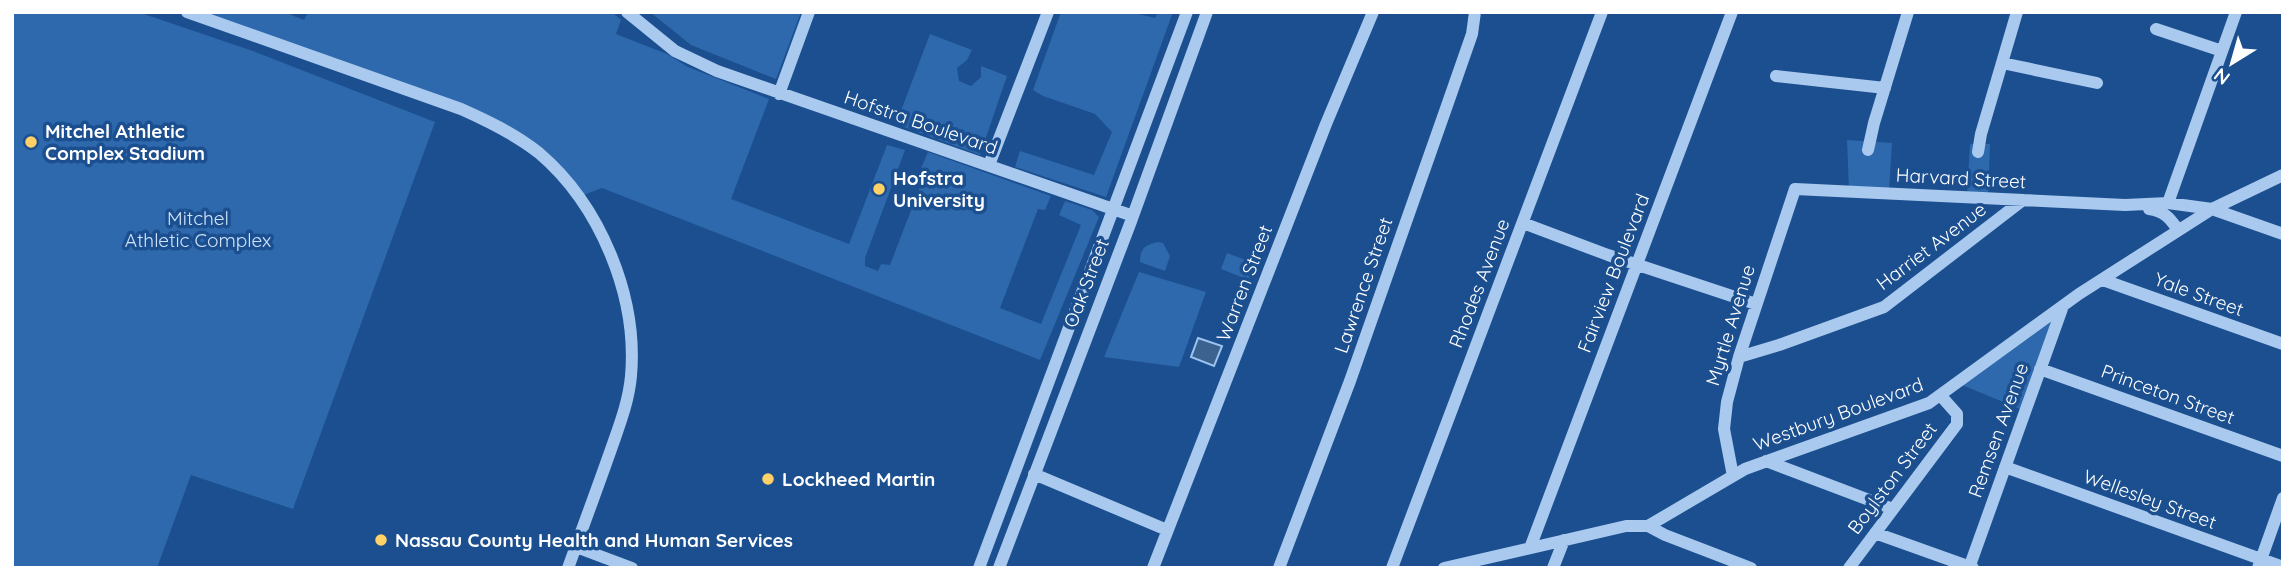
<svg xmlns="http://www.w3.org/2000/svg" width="2295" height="580" font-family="Quicksand,sans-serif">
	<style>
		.green { fill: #2e69ad }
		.water { fill: #3c6290; stroke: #9cc4f0; stroke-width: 2 }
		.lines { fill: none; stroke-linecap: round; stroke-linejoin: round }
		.minor { stroke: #a9c9ee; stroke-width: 12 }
		.poi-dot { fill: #ffd166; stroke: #1b4f8f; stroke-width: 2.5 }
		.labels { text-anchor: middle; stroke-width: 7; stroke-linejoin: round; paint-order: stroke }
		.street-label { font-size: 19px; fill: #fff; stroke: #1b4f8f }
		.poi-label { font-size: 19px; font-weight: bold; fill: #fff; stroke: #1b4f8f; text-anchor: start }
		.park-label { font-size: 19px; fill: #cfe3fa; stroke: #1b4f8f }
	</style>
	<rect width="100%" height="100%" fill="#1b4f8f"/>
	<path class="green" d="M12,12H138L250,50L435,122L293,509L191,475L157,568H12Z
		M187,12H284L304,20L308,12H612L621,20L616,34L667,54L688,67L769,99L731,199L849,244L887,145L905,150L865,258V266L878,271L881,264L890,265L925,174L920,171L928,152L1051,196L1045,210L1038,209L1000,308L1041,324L1081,225L1059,215L1065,201L1092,210L1099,217L1040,360L602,188L578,197L559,173L498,126Z
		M650,12H801L776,79L691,45Z
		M1061,12H1130L1155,18L1158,12H1173L1106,197L1015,167L1020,151L1094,175L1112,132L1095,114L1043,96L1033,90Z
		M930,34L972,50L967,60L957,68L959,81L971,86L981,77V66L1007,76L980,155L896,124Z
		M1847,140L1892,143L1889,191L1849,189Z
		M1970,144H1990L1988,197L1967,195Z
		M1158,242L1163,243L1170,256L1165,271L1140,262C1140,248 1145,245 1158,242Z
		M1227,253L1256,264L1249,280L1221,269Z
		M1139,272L1206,292L1179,367L1104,357Z
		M2063,305L2025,411L1957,383Z"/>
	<path class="water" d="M1198,338L1222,346L1214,366L1191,357Z"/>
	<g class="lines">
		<path class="minor" d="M187,12L461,109C488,121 515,134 539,153C600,205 638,296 631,376C629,398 622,418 615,438C600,481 584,524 568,568
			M627,12L675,51L717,71L1133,216
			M2156,29L2222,51
			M2002,63L2097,83
			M1776,76L1885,88
			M779,94L809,12
			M1868,150L1874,123L1908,12
			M1978,152L1981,134L2017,12
			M989,165L1048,12
			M2168,203L2236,12
			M2149,209C2164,211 2170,218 2178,230
			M1523,223L1608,255L1756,304
			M2103,280L2283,344
			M1739,357L1779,345L1884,307L2023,200
			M2040,369L2283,456
			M1766,461L1893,509
			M2005,467L2283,567
			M1034,474L1167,530
			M1733,476L1724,429L1727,402L1739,357L1795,189L2125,205L2168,203L2212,209L2283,234
			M1648,526L1665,535L1751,568
			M1875,533L1973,568
			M576,547L632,568
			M1530,548L1732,12
			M979,568L1187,12
			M999,568L1130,224L1207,12
			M1153,568L1326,124L1373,12
			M1279,568L1350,381L1450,97L1472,34L1475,12
			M1392,568L1602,12
			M1444,568L1626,526H1648L1745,469L1929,403L2079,294L2212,209L2283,175
			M1553,568L1564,540
			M1849,568L1957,424V414L1941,396
			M1969,568L2063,306
			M2258,568L2283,498"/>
	</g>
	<g class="poi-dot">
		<circle cx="31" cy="142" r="7"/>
		<circle cx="879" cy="189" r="7"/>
		<circle cx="768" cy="479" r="7"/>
		<circle cx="381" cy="540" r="7"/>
	</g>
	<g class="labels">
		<g class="street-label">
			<text transform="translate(921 122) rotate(19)" y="7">Hofstra Boulevard</text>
			<text transform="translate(1961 178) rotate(3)" y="7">Harvard Street</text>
			<text transform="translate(1931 246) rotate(-37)" y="7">Harriet Avenue</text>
			<text transform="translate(1613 273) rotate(-69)" y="7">Fairview Boulevard</text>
			<text transform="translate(1086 283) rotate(-69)" y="7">Oak Street</text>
			<text transform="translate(1244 283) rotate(-69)" y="7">Warren Street</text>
			<text transform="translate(1479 283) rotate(-69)" y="7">Rhodes Avenue</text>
			<text transform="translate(1363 285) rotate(-71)" y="7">Lawrence Street</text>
			<text transform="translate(2199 294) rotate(20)" y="7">Yale Street</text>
			<text transform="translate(1730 325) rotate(-73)" y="7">Myrtle Avenue</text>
			<text transform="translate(2168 394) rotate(20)" y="7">Princeton Street</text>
			<text transform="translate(1838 414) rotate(-20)" y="7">Westbury Boulevard</text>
			<text transform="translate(1998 430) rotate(-70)" y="7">Remsen Avenue</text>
			<text transform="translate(1892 478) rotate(-53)" y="7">Boylston Street</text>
			<text transform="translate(2150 499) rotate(20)" y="7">Wellesley Street</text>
		</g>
		<g class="poi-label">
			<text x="45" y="138">Mitchel Athletic<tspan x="45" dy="22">Complex Stadium</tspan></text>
			<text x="893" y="185">Hofstra<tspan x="893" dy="22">University</tspan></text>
			<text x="782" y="486">Lockheed Martin</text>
			<text x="395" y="547">Nassau County Health and Human Services</text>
		</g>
		<g class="park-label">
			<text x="198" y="225">Mitchel<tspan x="198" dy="22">Athletic Complex</tspan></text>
		</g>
	</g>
	<rect width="2295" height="580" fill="none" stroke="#ffffff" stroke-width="28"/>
	<g transform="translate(2232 63) rotate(217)" stroke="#1b4f8f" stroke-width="5" paint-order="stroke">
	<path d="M0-5L12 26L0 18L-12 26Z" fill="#ffffff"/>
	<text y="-10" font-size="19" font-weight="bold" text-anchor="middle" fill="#ffffff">N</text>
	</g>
</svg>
